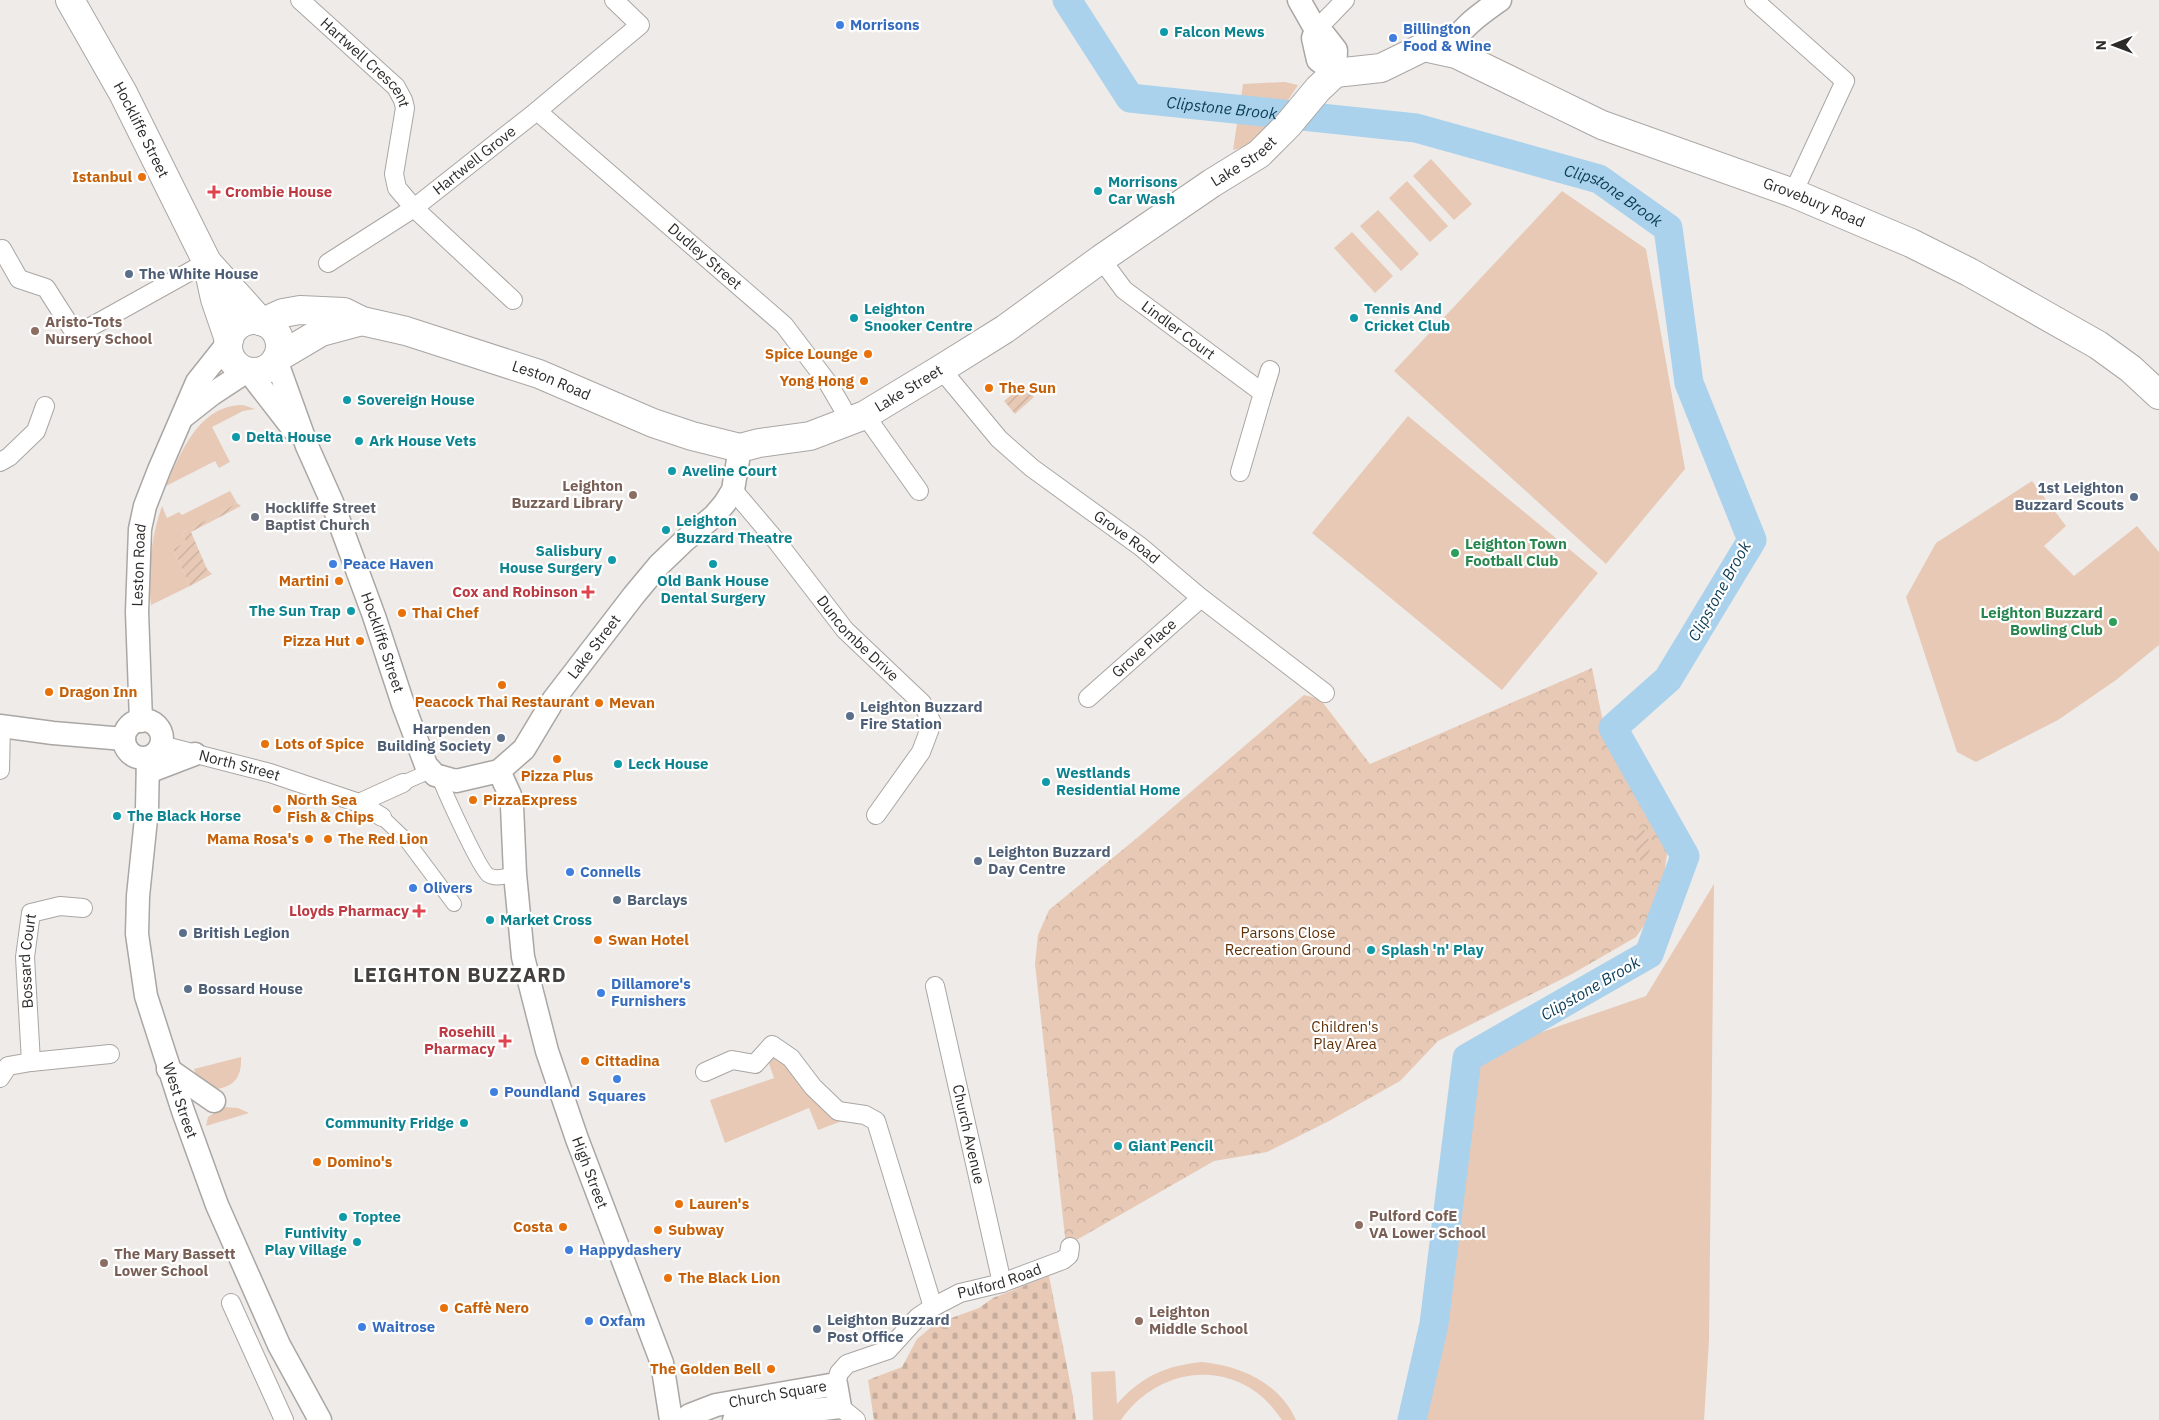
<svg xmlns="http://www.w3.org/2000/svg" width="2159" height="1420" font-family="'IBM Plex Sans',sans-serif">
	<style>
		.grass { fill: #e7c9b6 }
		.cemetery { fill: url(#cemetery-stones) }
		.park { fill: url(#park-crowns) }
		.garden { fill: url(#garden-furrows) }
		.lines { fill: none; stroke-linecap: round; stroke-linejoin: round }
		.river { stroke: #abd2ec; stroke-width: 29 }
		.pedestrian-casing { stroke: #aaa6a3; stroke-width: 16 }
		.minor-casing { stroke: #aaa6a3; stroke-width: 20 }
		.tertiary-casing { stroke: #aaa6a3; stroke-width: 25 }
		.primary-casing { stroke: #aaa6a3; stroke-width: 30 }
		.pedestrian { stroke: #fff; stroke-width: 14 }
		.minor { stroke: #fff; stroke-width: 18 }
		.tertiary { stroke: #fff; stroke-width: 22 }
		.primary { stroke: #fff; stroke-width: 28 }
		.shop-dot { fill: #3f7fe0; stroke: #fff; stroke-width: 2 }
		.culture-dot { fill: #0f9aa8; stroke: #fff; stroke-width: 2 }
		.food-dot { fill: #e8710a; stroke: #fff; stroke-width: 2 }
		.health-dot { fill: #e0444e; stroke: #fff; stroke-width: 2 }
		.service-dot { fill: #5c6f8a; stroke: #fff; stroke-width: 2 }
		.education-dot { fill: #8d6e63; stroke: #fff; stroke-width: 2 }
		.worship-dot { fill: #6b7280; stroke: #fff; stroke-width: 2 }
		.leisure-dot { fill: #2e9e5b; stroke: #fff; stroke-width: 2 }
		.labels { text-anchor: middle; stroke-width: 4.5; stroke-linejoin: round; paint-order: stroke }
		.shop-label { font-size: 15px; font-weight: bold; fill: #366cbe; stroke: #fff; text-anchor: start }
		.culture-label { font-size: 15px; font-weight: bold; fill: #0d838f; stroke: #fff; text-anchor: start }
		.street-label { font-size: 15px; fill: #2d2b2a; stroke: #fff }
		.food-label { font-size: 15px; font-weight: bold; fill: #c56008; stroke: #fff; text-anchor: start }
		.health-label { font-size: 15px; font-weight: bold; fill: #be3a42; stroke: #fff; text-anchor: end }
		.service-label { font-size: 15px; font-weight: bold; fill: #4e5e75; stroke: #fff; text-anchor: start }
		.education-label { font-size: 15px; font-weight: bold; fill: #785e54; stroke: #fff; text-anchor: start }
		.worship-label { font-size: 15px; font-weight: bold; fill: #5b616d; stroke: #fff; text-anchor: start }
		.leisure-label { font-size: 15px; font-weight: bold; fill: #27864d; stroke: #fff; text-anchor: start }
		.park-label { font-size: 15px; fill: #613107; stroke: #fff }
		.water-label { font-size: 16px; font-style: italic; fill: #0a3c56; stroke: #fff }
		.district-label { font-size: 20px; font-weight: bold; letter-spacing: 1px; fill: #423f3d; stroke: #fff }
	</style>
	<defs>
		<pattern id="cemetery-stones" width="16" height="16" patternUnits="userSpaceOnUse" patternTransform="scale(1.25)"><rect width="16" height="16" fill="#e7c9b6"/><path d="M2 7V4a2 2 0 0 1 4 0v3zM10 15v-3a2 2 0 0 1 4 0v3z" fill="#c6ad9d"/></pattern>
		<pattern id="park-crowns" width="20" height="18" patternUnits="userSpaceOnUse" patternTransform="scale(1.25)"><rect width="20" height="18" fill="#e7c9b6"/><path d="M2 6a3 3 0 1 1 6 0M12 15a3 3 0 1 1 6 0" fill="none" stroke="#c6ad9d"/></pattern>
		<pattern id="garden-furrows" width="10" height="10" patternUnits="userSpaceOnUse" patternTransform="scale(1.25)"><rect width="10" height="10" fill="#e7c9b6"/><path d="M-1 1l2-2M0 10L10 0M9 11l2-2" fill="none" stroke="#c6ad9d"/></pattern>
	</defs>
	<rect width="100%" height="100%" fill="#efebe8"/>
	<path class="grass" d="M1285,82L1298,85C1281,110 1265,143 1233,150L1243,84Z
		M1431,159L1472,204L1454,220L1413,176Z
		M1407,181L1448,226L1430,242L1389,198Z
		M1562,191L1646,249L1685,469L1606,564L1394,371Z
		M1378,210L1419,254L1401,271L1360,226Z
		M1352,232L1393,276L1375,293L1334,248Z
		M243,405L255,409L243,411L212,427L230,462L219,468L215,461L166,486C181,452 199,405 243,405Z
		M1408,416L1598,573L1502,690L1312,533Z
		M2032,481L2066,526L2044,546L2074,576L2137,526L2159,552V645L2116,680L2058,720L1976,762L1957,752L1906,597L1936,543Z
		M230,491L237,503L182,533L186,542L173,549L190,586L151,605C147,573 151,537 162,506L167,518L179,512L182,515Z
		M1714,884L1709,1340L1704,1420H1398C1407,1387 1418,1354 1424,1320C1438,1234 1443,1148 1455,1062L1646,996Z
		M241,1057C242,1078 234,1087 213,1090L197,1078L194,1069Z
		M771,1057L790,1066L845,1120L818,1130L809,1108L725,1143L710,1100L774,1078L767,1058Z
		M223,1107L238,1108L249,1113L206,1126L208,1117Z
		M1202,1362C1240,1366 1279,1382 1296,1420H1282C1274,1409 1267,1400 1256,1392C1210,1359 1151,1376 1121,1420H1093L1091,1372L1115,1371L1117,1404C1142,1376 1165,1366 1202,1362Z"/>
	<path class="cemetery" d="M1049,1276L1072,1392L1076,1420H874L868,1380L902,1367L917,1339L935,1324L979,1308L993,1298Z"/>
	<path class="park" d="M1592,668L1604,727L1668,847L1661,895L1648,920L1636,937L1572,974L1438,1041L1400,1081L1329,1121L1267,1152L1214,1161L1066,1246L1035,964L1038,935L1049,910L1137,838L1304,695L1320,699L1370,764Z"/>
	<path class="garden" d="M1023,385L1034,397L1015,414L1004,401Z
		M237,503L241,506L191,532L207,569L212,574L190,586L173,549L186,542L182,533Z
		M1642,825L1651,845L1644,867C1634,852 1632,840 1642,825Z"/>
	<g class="lines">
		<path class="river" id="s1" d="M1067,0L1130,98L1416,128L1599,179L1668,228L1689,383L1752,540L1668,679L1613,728L1685,856L1649,954L1467,1058L1434,1324L1412,1420"/>
		<g class="pedestrian-casing">
			<path id="pedestrian" d="M439,777C445,793 479,868 488,875C496,880 507,876 515,874
				M403,783L430,771
				M382,817L407,841L454,904"/>
		</g>
		<g class="minor-casing">
			<g id="minor">
				<path id="s2" d="M300,0L396,87L403,100L405,108L394,174L397,188L414,208L328,263"/>
				<path d="M1754,0L1845,81L1793,193"/>
				<path d="M1316,30L1345,0"/>
				<path id="s3" d="M537,111L784,325L828,383L842,407L849,423"/>
				<path d="M2,249L19,279L46,288L76,335L207,262"/>
				<path id="s4" d="M1101,259L1124,290L1263,393L1240,472"/>
				<path id="s5" d="M513,300L414,208L537,111L640,25L614,0"/>
				<path id="s6" d="M941,369L999,439L1032,468L1141,547L1201,598L1325,693"/>
				<path d="M1263,393L1270,370"/>
				<path d="M865,415L919,491"/>
				<path d="M0,462L9,457L36,431L45,406"/>
				<path id="s7" d="M733,490L778,543L845,630L922,703L932,723L921,752L876,815"/>
				<path id="s8" d="M1088,698L1201,598"/>
				<path id="s9" d="M161,745L270,773L359,803L403,783"/>
				<path d="M0,770L1,726"/>
				<path d="M359,803L382,817"/>
				<path id="s10" d="M935,986L1002,1283"/>
				<path d="M31,1062L110,1054"/>
				<path d="M705,1072L732,1060L755,1064L772,1045L791,1058L813,1087L838,1111L865,1115L876,1121L933,1307"/>
				<path id="s11" d="M0,1078L8,1066L31,1062L25,957L31,913L60,906L83,908"/>
				<path d="M231,1303L284,1420"/>
				<path id="s12" d="M836,1384L839,1373L847,1364L888,1350L918,1317L933,1307L960,1293L1002,1283L1063,1260L1069,1255L1070,1247"/>
				<path d="M840,1407L856,1420"/>
			</g>
		</g>
		<g class="tertiary-casing">
			<g id="tertiary">
				<path d="M1299,0L1316,30L1325,36L1336,50L1335,73"/>
				<path d="M1316,30L1313,38L1318,60L1335,73"/>
				<path d="M1448,51C1460,28 1479,15 1500,0"/>
				<path id="s13" d="M276,360L307,446L332,502L374,616L403,704L426,765L435,775L456,781L499,771L524,749L554,699L634,595L659,565L684,541L714,516L725,503L733,490L740,448"/>
				<path d="M249,372L294,430"/>
				<path d="M184,416L212,394L247,371"/>
				<circle cx="143" cy="739" r="19"/>
				<path id="s14" d="M141,721L137,612L140,529L145,506L159,470L197,382L228,343"/>
				<path d="M0,726L53,733L124,739"/>
				<path id="s15" d="M148,758L147,809L138,896L137,934L146,996L183,1111L217,1205L279,1345L320,1420"/>
				<path id="s16" d="M499,771L510,795L512,806L515,874L523,957L547,1051L577,1139L662,1363L671,1420"/>
				<path d="M148,772L195,754"/>
				<path d="M168,1069L214,1101"/>
				<path id="s17" d="M683,1420L690,1415L716,1405L836,1384L840,1407L734,1420"/>
			</g>
		</g>
		<g class="primary-casing">
			<g id="primary">
				<path id="s18" d="M70,0L123,93L207,262L260,321"/>
				<path d="M207,262L215,299L229,340"/>
				<circle cx="254" cy="346" r="26"/>
				<path id="s19" d="M263,322L283,313L300,310L344,312L362,321L406,331L539,374L653,423L692,436L740,448L759,443L810,436L865,415L941,369L1005,329L1101,259L1212,183L1259,154L1288,125L1318,89L1335,73L1381,68L1424,47L1456,54L1602,125L1793,193L1911,243L1969,272L2098,345L2131,369L2159,395"/>
				<path d="M277,358L321,332L362,321"/>
			</g>
		</g>
		<use href="#pedestrian" class="pedestrian"/>
		<use href="#minor" class="minor"/>
		<use href="#tertiary" class="tertiary"/>
		<use href="#primary" class="primary"/>
	</g>
	<g class="shop-dot">
		<circle cx="840" cy="25" r="5"/>
		<circle cx="1393" cy="38" r="5"/>
		<circle cx="333" cy="564" r="5"/>
		<circle cx="570" cy="872" r="5"/>
		<circle cx="413" cy="888" r="5"/>
		<circle cx="601" cy="993" r="5"/>
		<circle cx="617" cy="1079" r="5"/>
		<circle cx="494" cy="1092" r="5"/>
		<circle cx="569" cy="1250" r="5"/>
		<circle cx="589" cy="1321" r="5"/>
		<circle cx="362" cy="1327" r="5"/>
	</g>
	<g class="culture-dot">
		<circle cx="1164" cy="32" r="5"/>
		<circle cx="1098" cy="191" r="5"/>
		<circle cx="854" cy="318" r="5"/>
		<circle cx="1354" cy="318" r="5"/>
		<circle cx="347" cy="400" r="5"/>
		<circle cx="236" cy="437" r="5"/>
		<circle cx="359" cy="441" r="5"/>
		<circle cx="672" cy="471" r="5"/>
		<circle cx="666" cy="530" r="5"/>
		<circle cx="612" cy="560" r="5"/>
		<circle cx="713" cy="564" r="5"/>
		<circle cx="351" cy="611" r="5"/>
		<circle cx="618" cy="764" r="5"/>
		<circle cx="1046" cy="782" r="5"/>
		<circle cx="117" cy="816" r="5"/>
		<circle cx="490" cy="920" r="5"/>
		<circle cx="1371" cy="950" r="5"/>
		<circle cx="464" cy="1123" r="5"/>
		<circle cx="1118" cy="1146" r="5"/>
		<circle cx="343" cy="1217" r="5"/>
		<circle cx="357" cy="1242" r="5"/>
	</g>
	<g class="food-dot">
		<circle cx="142" cy="177" r="5"/>
		<circle cx="868" cy="354" r="5"/>
		<circle cx="864" cy="381" r="5"/>
		<circle cx="989" cy="388" r="5"/>
		<circle cx="339" cy="581" r="5"/>
		<circle cx="402" cy="613" r="5"/>
		<circle cx="360" cy="641" r="5"/>
		<circle cx="502" cy="685" r="5"/>
		<circle cx="49" cy="692" r="5"/>
		<circle cx="599" cy="703" r="5"/>
		<circle cx="265" cy="744" r="5"/>
		<circle cx="557" cy="759" r="5"/>
		<circle cx="473" cy="800" r="5"/>
		<circle cx="277" cy="809" r="5"/>
		<circle cx="309" cy="839" r="5"/>
		<circle cx="328" cy="839" r="5"/>
		<circle cx="598" cy="940" r="5"/>
		<circle cx="585" cy="1061" r="5"/>
		<circle cx="317" cy="1162" r="5"/>
		<circle cx="679" cy="1204" r="5"/>
		<circle cx="563" cy="1227" r="5"/>
		<circle cx="658" cy="1230" r="5"/>
		<circle cx="668" cy="1278" r="5"/>
		<circle cx="444" cy="1308" r="5"/>
		<circle cx="771" cy="1369" r="5"/>
	</g>
	<g class="health-dot">
		<path d="M211.5 184.5h5v5h5v5h-5v5h-5v-5h-5v-5h5z"/>
		<path d="M585.5 584.5h5v5h5v5h-5v5h-5v-5h-5v-5h5z"/>
		<path d="M416.5 903.5h5v5h5v5h-5v5h-5v-5h-5v-5h5z"/>
		<path d="M502.5 1033.5h5v5h5v5h-5v5h-5v-5h-5v-5h5z"/>
	</g>
	<g class="service-dot">
		<circle cx="129" cy="274" r="5"/>
		<circle cx="2134" cy="497" r="5"/>
		<circle cx="850" cy="716" r="5"/>
		<circle cx="501" cy="738" r="5"/>
		<circle cx="978" cy="861" r="5"/>
		<circle cx="617" cy="900" r="5"/>
		<circle cx="183" cy="933" r="5"/>
		<circle cx="188" cy="989" r="5"/>
		<circle cx="817" cy="1329" r="5"/>
	</g>
	<g class="education-dot">
		<circle cx="35" cy="331" r="5"/>
		<circle cx="633" cy="495" r="5"/>
		<circle cx="1359" cy="1225" r="5"/>
		<circle cx="104" cy="1263" r="5"/>
		<circle cx="1139" cy="1321" r="5"/>
	</g>
	<circle class="worship-dot" cx="255" cy="517" r="5"/>
	<g class="leisure-dot">
		<circle cx="1455" cy="553" r="5"/>
		<circle cx="2113" cy="622" r="5"/>
	</g>
	<g class="labels">
		<g class="shop-label">
			<text x="850" y="30">Morrisons</text>
			<text x="1403" y="34">Billington<tspan x="1403" dy="17">Food &amp; Wine</tspan></text>
			<text x="343" y="569">Peace Haven</text>
			<text x="580" y="877">Connells</text>
			<text x="423" y="893">Olivers</text>
			<text x="611" y="989">Dillamore's<tspan x="611" dy="17">Furnishers</tspan></text>
			<text x="504" y="1097">Poundland</text>
			<text x="617" y="1101" text-anchor="middle">Squares</text>
			<text x="579" y="1255">Happydashery</text>
			<text x="599" y="1326">Oxfam</text>
			<text x="372" y="1332">Waitrose</text>
		</g>
		<g class="culture-label">
			<text x="1174" y="37">Falcon Mews</text>
			<text x="1108" y="187">Morrisons<tspan x="1108" dy="17">Car Wash</tspan></text>
			<text x="864" y="314">Leighton<tspan x="864" dy="17">Snooker Centre</tspan></text>
			<text x="1364" y="314">Tennis And<tspan x="1364" dy="17">Cricket Club</tspan></text>
			<text x="357" y="405">Sovereign House</text>
			<text x="246" y="442">Delta House</text>
			<text x="369" y="446">Ark House Vets</text>
			<text x="682" y="476">Aveline Court</text>
			<text x="676" y="526">Leighton<tspan x="676" dy="17">Buzzard Theatre</tspan></text>
			<text x="602" y="556" text-anchor="end">Salisbury<tspan x="602" dy="17">House Surgery</tspan></text>
			<text x="713" y="586" text-anchor="middle">Old Bank House<tspan x="713" dy="17">Dental Surgery</tspan></text>
			<text x="341" y="616" text-anchor="end">The Sun Trap</text>
			<text x="628" y="769">Leck House</text>
			<text x="1056" y="778">Westlands<tspan x="1056" dy="17">Residential Home</tspan></text>
			<text x="127" y="821">The Black Horse</text>
			<text x="500" y="925">Market Cross</text>
			<text x="1381" y="955">Splash 'n' Play</text>
			<text x="454" y="1128" text-anchor="end">Community Fridge</text>
			<text x="1128" y="1151">Giant Pencil</text>
			<text x="353" y="1222">Toptee</text>
			<text x="347" y="1238" text-anchor="end">Funtivity<tspan x="347" dy="17">Play Village</tspan></text>
		</g>
		<g class="street-label">
			<text dy="5" stroke="none"><textPath href="#s2" startOffset="91">Hartwell Crescent</textPath></text>
			<text dy="5" stroke="none"><textPath href="#s18" startOffset="148">Hockliffe Street</textPath></text>
			<text dy="5" stroke="none"><textPath href="#s5" startOffset="212">Hartwell Grove</textPath></text>
			<text dy="5" stroke="none"><textPath href="#s19" startOffset="1089">Lake Street</textPath></text>
			<text dy="5" stroke="none"><textPath href="#s19" startOffset="1732">Grovebury Road</textPath></text>
			<text dy="5" stroke="none"><textPath href="#s3" startOffset="222">Dudley Street</textPath></text>
			<text dy="5" stroke="none"><textPath href="#s4" startOffset="106">Lindler Court</textPath></text>
			<text dy="5" stroke="none"><textPath href="#s19" startOffset="302">Leston Road</textPath></text>
			<text dy="5" stroke="none"><textPath href="#s19" startOffset="684">Lake Street</textPath></text>
			<text dy="5" stroke="none"><textPath href="#s6" startOffset="252">Grove Road</textPath></text>
			<text dy="5" stroke="none"><textPath href="#s14" startOffset="156">Leston Road</textPath></text>
			<text dy="5" stroke="none"><textPath href="#s7" startOffset="194">Duncombe Drive</textPath></text>
			<text dy="5" stroke="none"><textPath href="#s13" startOffset="302">Hockliffe Street</textPath></text>
			<text dy="5" stroke="none"><textPath href="#s13" startOffset="669">Lake Street</textPath></text>
			<text dy="5" stroke="none"><textPath href="#s8" startOffset="75">Grove Place</textPath></text>
			<text dy="5" stroke="none"><textPath href="#s9" startOffset="81">North Street</textPath></text>
			<text dy="5" stroke="none"><textPath href="#s11" startOffset="139">Bossard Court</textPath></text>
			<text dy="5" stroke="none"><textPath href="#s15" startOffset="349">West Street</textPath></text>
			<text dy="5" stroke="none"><textPath href="#s10" startOffset="152">Church Avenue</textPath></text>
			<text dy="5" stroke="none"><textPath href="#s16" startOffset="415">High Street</textPath></text>
			<text dy="5" stroke="none"><textPath href="#s12" startOffset="201">Pulford Road</textPath></text>
			<text dy="5" stroke="none"><textPath href="#s17" startOffset="99">Church Square</textPath></text>
		</g>
		<g class="food-label">
			<text x="132" y="182" text-anchor="end">Istanbul</text>
			<text x="858" y="359" text-anchor="end">Spice Lounge</text>
			<text x="854" y="386" text-anchor="end">Yong Hong</text>
			<text x="999" y="393">The Sun</text>
			<text x="329" y="586" text-anchor="end">Martini</text>
			<text x="412" y="618">Thai Chef</text>
			<text x="350" y="646" text-anchor="end">Pizza Hut</text>
			<text x="59" y="697">Dragon Inn</text>
			<text x="502" y="707" text-anchor="middle">Peacock Thai Restaurant</text>
			<text x="609" y="708">Mevan</text>
			<text x="275" y="749">Lots of Spice</text>
			<text x="557" y="781" text-anchor="middle">Pizza Plus</text>
			<text x="287" y="805">North Sea<tspan x="287" dy="17">Fish &amp; Chips</tspan></text>
			<text x="483" y="805">PizzaExpress</text>
			<text x="299" y="844" text-anchor="end">Mama Rosa's</text>
			<text x="338" y="844">The Red Lion</text>
			<text x="608" y="945">Swan Hotel</text>
			<text x="595" y="1066">Cittadina</text>
			<text x="327" y="1167">Domino's</text>
			<text x="689" y="1209">Lauren's</text>
			<text x="553" y="1232" text-anchor="end">Costa</text>
			<text x="668" y="1235">Subway</text>
			<text x="678" y="1283">The Black Lion</text>
			<text x="454" y="1313">Caffè Nero</text>
			<text x="761" y="1374" text-anchor="end">The Golden Bell</text>
		</g>
		<g class="health-label">
			<text x="225" y="197" text-anchor="start">Crombie House</text>
			<text x="578" y="597">Cox and Robinson</text>
			<text x="409" y="916">Lloyds Pharmacy</text>
			<text x="495" y="1037">Rosehill<tspan x="495" dy="17">Pharmacy</tspan></text>
		</g>
		<g class="service-label">
			<text x="139" y="279">The White House</text>
			<text x="2124" y="493" text-anchor="end">1st Leighton<tspan x="2124" dy="17">Buzzard Scouts</tspan></text>
			<text x="860" y="712">Leighton Buzzard<tspan x="860" dy="17">Fire Station</tspan></text>
			<text x="491" y="734" text-anchor="end">Harpenden<tspan x="491" dy="17">Building Society</tspan></text>
			<text x="988" y="857">Leighton Buzzard<tspan x="988" dy="17">Day Centre</tspan></text>
			<text x="627" y="905">Barclays</text>
			<text x="193" y="938">British Legion</text>
			<text x="198" y="994">Bossard House</text>
			<text x="827" y="1325">Leighton Buzzard<tspan x="827" dy="17">Post Office</tspan></text>
		</g>
		<g class="education-label">
			<text x="45" y="327">Aristo-Tots<tspan x="45" dy="17">Nursery School</tspan></text>
			<text x="623" y="491" text-anchor="end">Leighton<tspan x="623" dy="17">Buzzard Library</tspan></text>
			<text x="1369" y="1221">Pulford CofE<tspan x="1369" dy="17">VA Lower School</tspan></text>
			<text x="114" y="1259">The Mary Bassett<tspan x="114" dy="17">Lower School</tspan></text>
			<text x="1149" y="1317">Leighton<tspan x="1149" dy="17">Middle School</tspan></text>
		</g>
		<g class="worship-label">
			<text x="265" y="513">Hockliffe Street<tspan x="265" dy="17">Baptist Church</tspan></text>
		</g>
		<g class="leisure-label">
			<text x="1465" y="549">Leighton Town<tspan x="1465" dy="17">Football Club</tspan></text>
			<text x="2103" y="618" text-anchor="end">Leighton Buzzard<tspan x="2103" dy="17">Bowling Club</tspan></text>
		</g>
		<g class="park-label">
			<text x="1288" y="938">Parsons Close<tspan x="1288" dy="17">Recreation Ground</tspan></text>
			<text x="1345" y="1032">Children's<tspan x="1345" dy="17">Play Area</tspan></text>
		</g>
		<g class="water-label">
			<text dy="6" stroke="none"><textPath href="#s1" startOffset="209">Clipstone Brook</textPath></text>
			<text dy="6" stroke="none"><textPath href="#s1" startOffset="614">Clipstone Brook</textPath></text>
			<text transform="translate(1719 591) rotate(-61)" y="6">Clipstone Brook</text>
			<text transform="translate(1590 988) rotate(-30)" y="6">Clipstone Brook</text>
		</g>
		<g class="district-label">
			<text x="460" y="982">LEIGHTON BUZZARD</text>
		</g>
	</g>
	<g transform="translate(2114 45) rotate(269)" stroke="#ffffff" stroke-width="4" paint-order="stroke">
	<path d="M0-4L9 19L0 12L-9 19Z" fill="#2d2b2a"/>
	<text y="-8" font-size="14" font-weight="bold" text-anchor="middle" fill="#2d2b2a">N</text>
	</g>
</svg>
